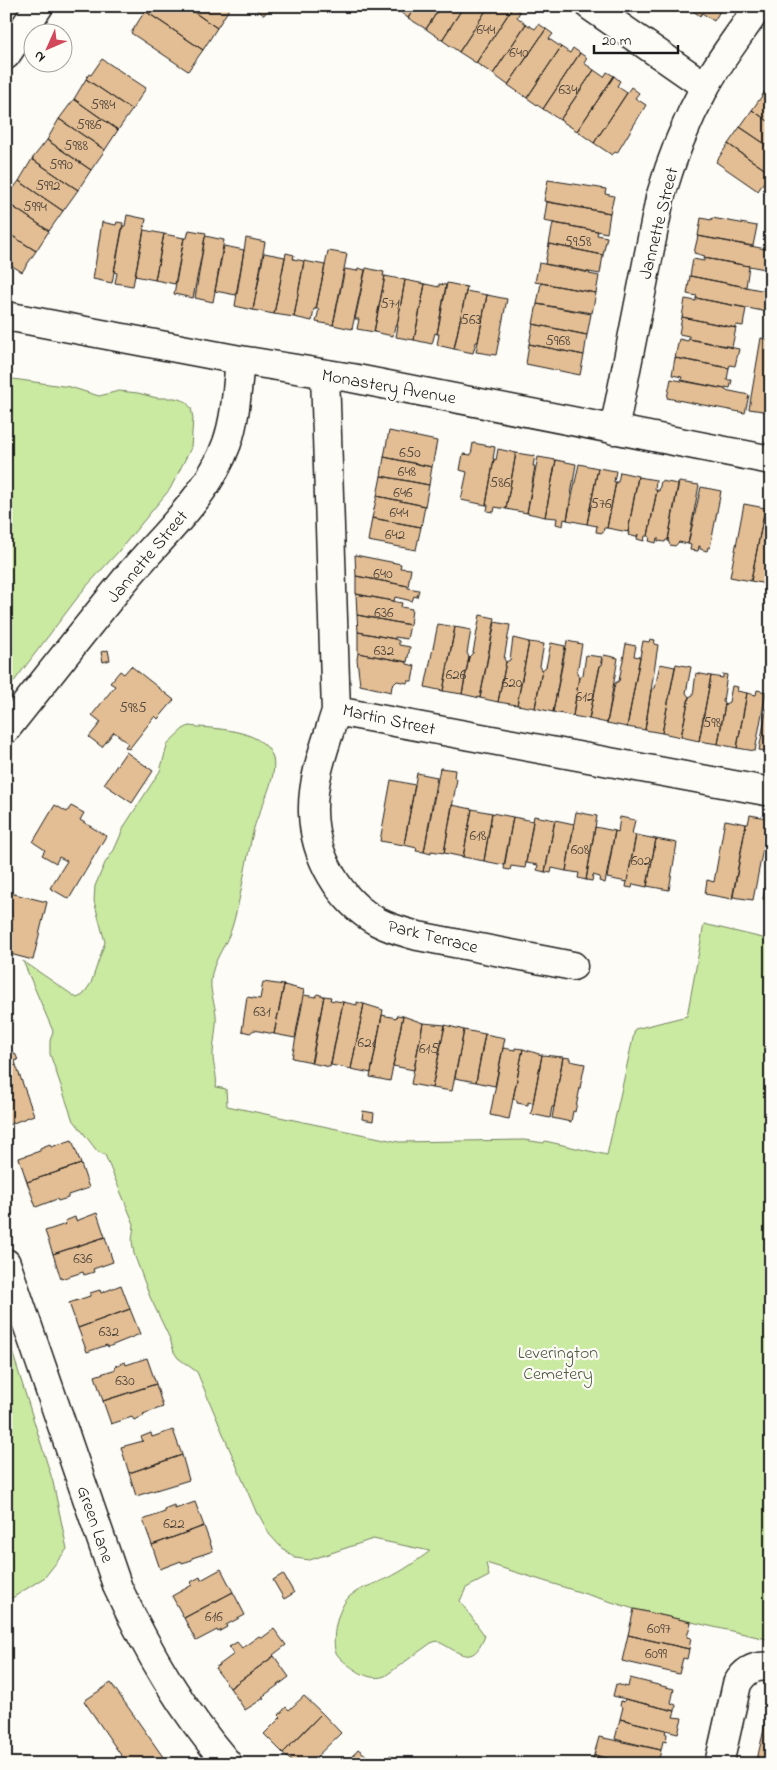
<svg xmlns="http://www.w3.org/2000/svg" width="777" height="1770" font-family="'Indie Flower',sans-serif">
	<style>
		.green { fill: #cae9a1; stroke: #73825e }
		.building { fill: #e3be94; stroke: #1c1c1c }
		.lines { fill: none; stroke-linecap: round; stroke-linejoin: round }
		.minor-casing { stroke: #1c1c1c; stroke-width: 31 }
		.major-casing { stroke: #1c1c1c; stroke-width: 31 }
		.minor { stroke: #fdfcf7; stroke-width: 28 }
		.major { stroke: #fdfcf7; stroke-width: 28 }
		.labels { text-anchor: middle; stroke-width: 4.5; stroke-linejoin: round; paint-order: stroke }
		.number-label { font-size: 15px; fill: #4e443a }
		.street-label { font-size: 18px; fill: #1c1c1c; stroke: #fdfcf7 }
		.park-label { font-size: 18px; fill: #505a44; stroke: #fdfcf7 }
	</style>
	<rect width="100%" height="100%" fill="#fdfcf7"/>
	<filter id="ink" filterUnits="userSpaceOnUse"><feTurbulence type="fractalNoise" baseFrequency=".02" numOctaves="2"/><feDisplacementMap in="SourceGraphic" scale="10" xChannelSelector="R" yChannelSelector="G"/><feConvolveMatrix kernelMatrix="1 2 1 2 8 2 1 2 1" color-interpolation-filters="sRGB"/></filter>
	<g filter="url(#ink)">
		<path class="green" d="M6,378L70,387L99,396L119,391L138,393L157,398H175L185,401L191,408L193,418L191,448L170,489L118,552L84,589L6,692Z
			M189,726C214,729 260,728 272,755C280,775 259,809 254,828C246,860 242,893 233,924C228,944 212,960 211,981C210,992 215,1004 216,1015C217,1028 213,1043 213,1056C213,1066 218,1077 216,1087L226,1089L227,1106L399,1142L524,1140L544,1143L545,1141L607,1155L635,1029L687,1016L704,924L771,940V1640L634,1609L486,1563L489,1576L466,1588L460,1601L485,1636C472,1669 460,1652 437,1641L431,1643L385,1676C371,1681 359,1673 347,1664C343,1661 336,1655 335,1650C332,1634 338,1607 350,1596C361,1587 376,1584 388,1578C403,1571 418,1560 430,1551L373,1539L310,1560L295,1558L279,1545L269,1534L259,1515L257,1514L197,1372L178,1358L174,1352L170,1339L150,1297L134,1254L132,1241L134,1224L105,1155L97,1151L72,1118L50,1054V1041L53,1031L23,961L77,998L83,995L91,983L105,942L94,901L95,886L105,863L114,850L125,825L160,771L168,743L183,729Z
			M6,1338L12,1351L53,1482L67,1549L45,1577L6,1602Z"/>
		<path class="building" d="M149,6H185L217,28L203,50L145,11Z
			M185,6H231L217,28Z
			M252,6H270L264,15Z
			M392,6H416L408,18Z
			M416,6H441L426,29L408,18Z
			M441,6H464L442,40L426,29Z
			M464,6H489L459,52L442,40Z
			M489,6L513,7L476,63L459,52Z
			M695,6H723L714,21L702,13L700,16L692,10Z
			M513,7L520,12L517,17L526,24L493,74L476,63Z
			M145,11L203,50L188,71L131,33Z
			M526,24L535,29L539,24L546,29L508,85L493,74Z
			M546,29L553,34L549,39L561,47L527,98L508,85Z
			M561,47L570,53L573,48L580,53L543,109L527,98Z
			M580,53L587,58L584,63L594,70L560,120L543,109Z
			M102,59L146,88L132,110L86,79L89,74L91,75Z
			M594,70L604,77L607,72L614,76L577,131L560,120Z
			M614,76L620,81L617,86L627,93L594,143L577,131Z
			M86,79L132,110L118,130L74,99Z
			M771,83V98L764,93Z
			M631,87L639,93L635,98L646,105L617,153L615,152L612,155L594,143Z
			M764,93L771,98V123L752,110Z
			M74,99L118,130L105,150L59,119Z
			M752,110L771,123V148L740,127Z
			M59,119L105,150L91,170L47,140Z
			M740,127L771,148L770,173L728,144Z
			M47,140L91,170L78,190L32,159Z
			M728,144L770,173L758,191L716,162Z
			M32,159L78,190L63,211L19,181Z
			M548,180L606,189L605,194L614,196L610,213L544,201Z
			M19,181L63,211L49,231L6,202V195H8Z
			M6,202L49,231L36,251L6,232Z
			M547,202L610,213L607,233L544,221Z
			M127,215L146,219L133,286L115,283L117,273L114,272L123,226H125Z
			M701,218L711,220L712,218L757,226L753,246L698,236Z
			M102,222L116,225L117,222L123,223L112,283L93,279Z
			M553,223L598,231L597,235L607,237L603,255L549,244Z
			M144,230L164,234L155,280L135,276Z
			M189,230L206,233L193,298L174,294L184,238H187Z
			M6,232L36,251L22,272L6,262Z
			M164,234L184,238L175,284L155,280Z
			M205,236L224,240L213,302L195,298Z
			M698,236L771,250V270L704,258L705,256L694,253Z
			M246,238L265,242L253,310L235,306Z
			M549,244L603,255L600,274L545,264Z
			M224,246L244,250L236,295L215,291Z
			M328,251L347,254L333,325L316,322L319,309H316Z
			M264,253L285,257L274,314L253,310Z
			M286,253L294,255L293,259L304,261L294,317L274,314Z
			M704,258L749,266L746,287L690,276L693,259L704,261Z
			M304,261L325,265L316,309H314L312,321L294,317Z
			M539,263L590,273L589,274L599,276L596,293L535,282Z
			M358,268L365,270L352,329L333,325L345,269L357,271Z
			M366,268L384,272L383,276H385L374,332L357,329L359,319H355Z
			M385,276L405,280L397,326H395L393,336L374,332Z
			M690,276L771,292L768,312L696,298L697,296L687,294Z
			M405,280L425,284L414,340L396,337L398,326H397Z
			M447,283L467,287L454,349L437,345L439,334H437Z
			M541,283L596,293L592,313L537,304Z
			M425,284L439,287V284L446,285L437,334L435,333L432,344L414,340Z
			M466,291L487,295L478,342H476L473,353L454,349Z
			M487,295L507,299L496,355L476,352Z
			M696,298L746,308L743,326L737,325L736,328L682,317L685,299L696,301Z
			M537,304L591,314L587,335L533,324Z
			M682,317L736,328L732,347L689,339V336L679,334Z
			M533,324L587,335L584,355L529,344Z
			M761,338L771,340L770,412L749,409Z
			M679,339L688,341L689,339L739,349L735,366L730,365L729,368L675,358Z
			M529,344L584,355L580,375L526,364Z
			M675,358L729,368L727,380H732L730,388L725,387V389L681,380L682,377L672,375Z
			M671,379L725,389V390L749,395L745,413L667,398Z
			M389,431L437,441L432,467L384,457Z
			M473,443L495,447L493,459H494L486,505L461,500L467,472L460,470L463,454L471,455Z
			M498,449L516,453L506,509L495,507L494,512L487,511L488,505H486L494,459L496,460Z
			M516,453L535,456L533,466H535L527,513L506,509Z
			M384,457L432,467L429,485L381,476Z
			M538,457L556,460L545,517L527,513Z
			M556,460L576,464L567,520L564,519L563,526L556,524L557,518L545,517Z
			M579,464L598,468L587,524L567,520Z
			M598,468L616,471L614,482H616L607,528H604L603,533L596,532L597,526L587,524Z
			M620,472L638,476L628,532L607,528L616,482H618Z
			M381,476L429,485L425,506L377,496Z
			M638,477L656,480L655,490H657L648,536H645L644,541L637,539L638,534L636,537L628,535L629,532H628Z
			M661,481L678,484L668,540H666L665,542L658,541V538H657L656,543L649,541L650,537L648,536L657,490L659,491Z
			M679,482L699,485L688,544L679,542L675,546L670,545L668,540Z
			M701,487L721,491L710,548L708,547L707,551L700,549V546H699L698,551L690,550L691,545L688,544Z
			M377,496L425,506L421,527L372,518Z
			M744,504L765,508L751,581L730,577Z
			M765,508L771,509V585L751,581Z
			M372,518L421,527L416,550L368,541Z
			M355,555L401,564L400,568L411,569L408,586L356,576Z
			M356,576L408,586V588L419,590L417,597L414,596L412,601L395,597L394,601L356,594Z
			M356,594L402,603L401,607L412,609L410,625L357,615Z
			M357,615L410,625L407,639L395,637V639L358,632Z
			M480,615L495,618L480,698L462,694L469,657L473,653Z
			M495,622L510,625L504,659L506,662L498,702L480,698Z
			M438,624L455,627L443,691L425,687Z
			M455,627L471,630L467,653L469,657L462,694L443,691Z
			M358,632L395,639L399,641V645L410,647L407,662L358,653Z
			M513,638L529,642L517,705L498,702L506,662L510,660Z
			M650,639L655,640L654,644L658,645L645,730L627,727L643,641L649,642Z
			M567,641L582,644L577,673L579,677L573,716L553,712Z
			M529,642L544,644L540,666L542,670L535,708L517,705Z
			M551,643L565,646L553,712L535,708L542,670L546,667Z
			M626,644L636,646L634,656L640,657L627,727L607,723L615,683L619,681Z
			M108,650L110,660L103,662L101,652Z
			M358,653L407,662V664L415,666L412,681H408L407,683L397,681L392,686L391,692L360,685L357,659Z
			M586,655L602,657L589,719L573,716L579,677L583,675Z
			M604,655L618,658L607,723L589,719L600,665H602Z
			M660,664L675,667L662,733L645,730L651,690L655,688Z
			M676,664L691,667L686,693L689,697L681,737L662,733Z
			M131,666L174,700L158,719L155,716L129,749L125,747L128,743L114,732L102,747L89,737L101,722L92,715L115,686L110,683L120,671L124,674Z
			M696,673L711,676L699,741L681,737L689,697L693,695Z
			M723,674L727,675L723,701L725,704L718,744L699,741L711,676L723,678Z
			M771,685V752L759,750Z
			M732,686L738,687L737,691L747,693L737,748L718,744L725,704L729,702Z
			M757,690L766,692L755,751L737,748L747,693L756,695Z
			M126,752L153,771L132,803L104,784Z
			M440,768L455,770L454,778L457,779L444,853L431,851V854L424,852Z
			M417,773L437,777L424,852L416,851L417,848L404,845Z
			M391,780L415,785L404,845L380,841Z
			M55,805L67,812L71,806L84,813L80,820L106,836L69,899L50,888L67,861L59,857L56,863L42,855L45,850L33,842Z
			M452,805L472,809L463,857L444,853Z
			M472,809L492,813L484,861L463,857Z
			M576,812L597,816L586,880L578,878L579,873L566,871Z
			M492,813L513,817L504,865L484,861Z
			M750,815L767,818L765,827L767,828L753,900L733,897L746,824H748Z
			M534,816L555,820L545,872L537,870L538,865L526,863Z
			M513,817L533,821L525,868L511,866L510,870L504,869Z
			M620,817L635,820L632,834L636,835L627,882L607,878L615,831L618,832Z
			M555,820L574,824L566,871L552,868L551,873L545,872Z
			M725,820L746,824L732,899L705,894L707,880L714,882Z
			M595,827L615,831L605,883L599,881L600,877L593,875L592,881L586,880Z
			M636,835L656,839L647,887L633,884L632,888L626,887Z
			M656,839L677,843L669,890L647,886Z
			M771,858V901L763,899Z
			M6,892L47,902L33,960L6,953Z
			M263,982L284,985L274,1034L254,1030L250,1033L242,1031L247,997L260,999Z
			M284,985L304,990L295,1038L274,1034Z
			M317,994L324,996L312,1062L292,1058L304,995L316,997Z
			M324,996L331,997L330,1000L343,1002L330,1067L311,1063Z
			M343,1002L357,1005V1002L364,1004L351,1069L331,1065Z
			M364,1004L383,1010L371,1073L351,1069Z
			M382,1015L396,1018L397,1015L403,1016L390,1081L370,1077Z
			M403,1016L423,1023L414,1070L393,1066Z
			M423,1023L445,1025L432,1088L411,1084Z
			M445,1025L464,1030L452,1091L432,1088Z
			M464,1030L485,1034L476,1082L455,1078Z
			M485,1034L505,1038L495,1086L476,1082Z
			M6,1036L12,1053H15L18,1060L15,1061L16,1065L6,1068Z
			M503,1048L515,1050V1048L523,1049L509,1119L490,1115Z
			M523,1049L542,1055L533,1103L528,1102V1105L517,1103V1100L513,1099Z
			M542,1055L563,1057L554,1107H552L550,1118L531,1114Z
			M563,1057L570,1058V1061L585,1064L575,1112L573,1111L571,1122L552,1118Z
			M16,1065L34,1115L8,1125L6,1068Z
			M363,1111L374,1113L373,1121L362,1119Z
			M72,1140L81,1164L27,1182L19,1158L40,1151V1148L50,1144L51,1147Z
			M81,1164L89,1188L68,1195V1198L58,1201L57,1199L36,1207L27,1182Z
			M97,1213L105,1237L53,1254L45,1231L66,1224L65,1221L75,1217L76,1221Z
			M105,1237L113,1262L93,1269L94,1272L84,1275L83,1272L61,1279L53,1254Z
			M121,1285L130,1309L78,1328L69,1303L90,1296V1293L100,1290L101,1293Z
			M130,1309L140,1334L108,1347L107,1345L87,1352L78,1328Z
			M147,1358L156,1384L103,1401L95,1376L116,1369L115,1366L125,1362L126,1365Z
			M156,1384L163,1407L143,1414L144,1416L134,1420L132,1417L111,1424L103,1401Z
			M173,1430L182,1455L129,1473L121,1447L143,1441L141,1437L151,1433L152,1437Z
			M182,1455L189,1480L136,1496L129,1473Z
			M195,1502L204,1526L152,1545L143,1520L165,1512L164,1509L174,1505L175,1509Z
			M204,1526L213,1551L192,1558V1560L182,1563L181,1561L160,1569L152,1545Z
			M221,1569L233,1592L184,1618L172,1596L192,1585L191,1582L200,1577L201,1580Z
			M283,1574L294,1593L284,1599L273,1580Z
			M233,1592L245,1615L226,1625L227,1627L218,1632L217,1630L196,1641L184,1618Z
			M634,1609L691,1622L687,1637L691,1638L689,1649L628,1635Z
			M274,1629L286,1645L273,1655L274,1656L230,1688L215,1668L234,1654L229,1647L237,1642L242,1648L259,1636L262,1638Z
			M628,1635L689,1649L687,1659L683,1658L679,1674L622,1661Z
			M274,1656L289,1677L262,1697L264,1698L245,1710L230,1688Z
			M630,1678L674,1689L671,1703L676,1705L675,1711L613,1696L616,1684L628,1687Z
			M111,1683L168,1764H127L84,1701Z
			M304,1696L322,1713L283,1753L264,1734L281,1717L279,1715L286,1707L289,1710Z
			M625,1699L675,1711L673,1717L682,1718L678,1733L620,1719L623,1707L620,1706L621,1701L624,1702Z
			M770,1708L771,1764H756L767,1716L768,1717Z
			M322,1713L341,1733L309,1764H294L283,1753Z
			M620,1719L666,1730L665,1733L667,1734L666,1742L663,1741L661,1750L615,1739Z
			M599,1737L661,1750L658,1764H631L594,1755Z
			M358,1749L377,1764H346Z
			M390,1755L401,1764H383Z
			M594,1755L631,1764H592Z"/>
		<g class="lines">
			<g class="minor-casing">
				<path id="minor" d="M590,6L705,86
					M6,316L240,360L352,378L771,460
					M325,374L336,711C326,743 312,778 313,812C314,855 339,901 378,922C391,929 404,932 418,936L573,966
					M614,430L660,198C671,160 686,122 705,87C720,59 741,33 759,6
					M336,711L771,792
					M6,729C46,679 85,629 125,580C160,537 208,497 227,443C236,417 237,388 240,360
					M6,1263L118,1588C148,1652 181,1709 228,1764
					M719,1764L737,1684C745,1670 755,1665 771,1667"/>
			</g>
			<g class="major-casing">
				<path id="major" d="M6,55L39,6"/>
			</g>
			<use href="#minor" class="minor"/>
			<use href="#major" class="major"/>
		</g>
	</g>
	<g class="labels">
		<g class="number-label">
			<text x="486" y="34">644</text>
			<text x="519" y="57">640</text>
			<text x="568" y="94">634</text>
			<text x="103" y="109">5984</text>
			<text x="89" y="129">5986</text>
			<text x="76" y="150">5988</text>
			<text x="61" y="169">5990</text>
			<text x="48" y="190">5992</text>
			<text x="35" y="211">5994</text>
			<text x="578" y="246">5958</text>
			<text x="390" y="308">571</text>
			<text x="471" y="324">563</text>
			<text x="558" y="345">5968</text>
			<text x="410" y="457">650</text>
			<text x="407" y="476">648</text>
			<text x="500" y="487">586</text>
			<text x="403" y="497">646</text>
			<text x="601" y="508">576</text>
			<text x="399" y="517">644</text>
			<text x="395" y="539">642</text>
			<text x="383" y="578">640</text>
			<text x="384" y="617">636</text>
			<text x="384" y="655">632</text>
			<text x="456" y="679">626</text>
			<text x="512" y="687">620</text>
			<text x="585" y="701">612</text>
			<text x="133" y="712">5985</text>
			<text x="712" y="727">598</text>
			<text x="478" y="840">618</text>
			<text x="580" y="854">608</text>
			<text x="641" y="865">602</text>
			<text x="262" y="1016">631</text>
			<text x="367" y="1047">621</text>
			<text x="429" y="1053">615</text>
			<text x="83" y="1263">636</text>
			<text x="109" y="1336">632</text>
			<text x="125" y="1385">630</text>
			<text x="174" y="1528">622</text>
			<text x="214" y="1621">616</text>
			<text x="659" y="1633">6097</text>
			<text x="656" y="1658">6099</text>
		</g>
		<g class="street-label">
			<text transform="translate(658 223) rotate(-76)" y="6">Jannette Street</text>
			<text transform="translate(389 386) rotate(10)" y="6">Monastery Avenue</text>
			<text transform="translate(147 556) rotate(-50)" y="6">Jannette Street</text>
			<text transform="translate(389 719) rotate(12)" y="6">Martin Street</text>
			<text transform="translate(433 936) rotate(14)" y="6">Park Terrace</text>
			<text transform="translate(96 1524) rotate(71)" y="6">Green Lane</text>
		</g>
		<g class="park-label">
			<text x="558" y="1358">Leverington<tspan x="558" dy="21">Cemetery</tspan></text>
		</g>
	</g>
	<rect width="777" height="1770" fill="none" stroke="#fdfcf7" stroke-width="25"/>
	<rect x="12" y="12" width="752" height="1745" fill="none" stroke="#1c1c1c" stroke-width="2" filter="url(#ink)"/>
	<g transform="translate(48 48) rotate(225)"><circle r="24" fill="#fdfcf7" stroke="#a3a29f"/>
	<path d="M0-4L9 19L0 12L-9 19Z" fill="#d1495b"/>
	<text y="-8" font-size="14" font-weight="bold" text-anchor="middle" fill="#1c1c1c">N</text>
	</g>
	<path d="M594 45v8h84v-8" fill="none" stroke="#1c1c1c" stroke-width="2.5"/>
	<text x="602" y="45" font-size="15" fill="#1c1c1c" stroke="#fdfcf7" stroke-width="4" paint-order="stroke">20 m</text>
</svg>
